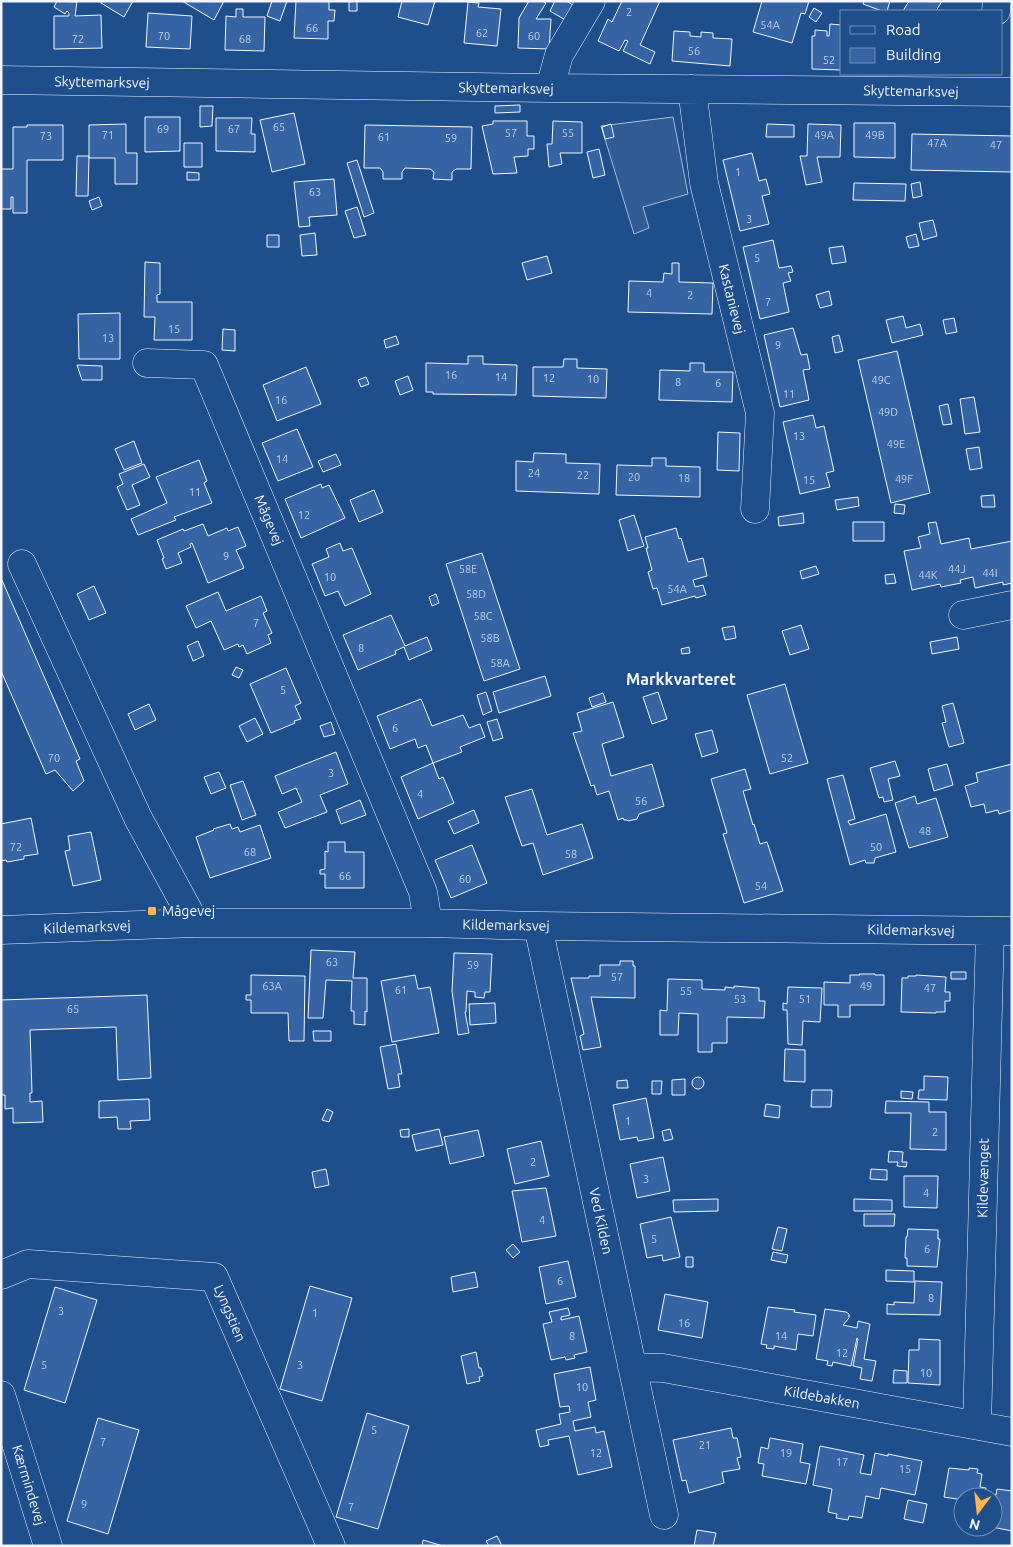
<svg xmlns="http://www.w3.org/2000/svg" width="1013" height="1547" font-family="Ubuntu,sans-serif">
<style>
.parking{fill:#305b95;stroke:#a8bbd7}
.building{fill:#3563a3;stroke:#f2f6ff}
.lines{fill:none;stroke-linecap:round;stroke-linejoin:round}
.minor-casing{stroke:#f2f6ff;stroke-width:29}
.minor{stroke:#1f4e8c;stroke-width:28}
.poi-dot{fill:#ffb74d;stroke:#1f4e8c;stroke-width:2}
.labels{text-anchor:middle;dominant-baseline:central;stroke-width:4;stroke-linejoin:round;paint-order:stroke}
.number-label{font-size:11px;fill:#c3d1e8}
.street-label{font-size:14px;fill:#f2f6ff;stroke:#1f4e8c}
.poi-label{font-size:14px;fill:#f2f6ff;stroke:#1f4e8c;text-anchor:start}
.quarter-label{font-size:16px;font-weight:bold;fill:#f2f6ff;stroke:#1f4e8c}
</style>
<rect width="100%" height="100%" fill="#1f4e8c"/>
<!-- parking -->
<path class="parking" d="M673,117l15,77 -45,13 6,21 -15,6 -33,-108z"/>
<!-- building -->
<path class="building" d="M57,1l20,1 -2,14 26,-1 1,33 -48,1v-33h15v-3l-2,-2 -2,3 -11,-7z
M101,1h32l-9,16 -23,-14z
M182,1h42l-10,19z
M272,1h15l-7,20 -13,-5z
M296,1h33v9h6l-1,11h-6v18l-34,-1z
M357,1v10h-8v-9z
M402,1h33l-7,24 -30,-8z
M529,1h14l3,2 -10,16h15l-2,30 -31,-1 1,-30z
M555,1h11l9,5 -8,15 -17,-10z
M622,1h38l-20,44 15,7 -5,12 -27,-13 5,-10 -3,-1 -6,11 -21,-10 10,-22 4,3z
M762,1h47l-4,13 -4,-1 -9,30 -39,-11z
M864,1h26l-3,10h-5l-19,-7z
M909,1h33l-6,10h-33z
M468,2l11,1 -1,4 23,2 -4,37 -33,-3z
M814,8l8,5 -6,9 -7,-5z
M236,9h7v8h22l-1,34 -39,-1 1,-34 10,1z
M148,13l44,3 -2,33 -44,-2z
M830,24l12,1v45l-30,-1v-33h3v-6l12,1v5h2z
M674,31l16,1v4l11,1v-5l12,1v5l19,1 -2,27 -58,-5z
M520,105v7l-25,1v-7z
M200,106h13l-1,20 -12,1z
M294,113l11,51 -33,8 -12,-52z
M145,117h35v34l-35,1z
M216,118h36l-1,16h4v18l-39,-1z
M493,121h34v15h7v13h-6v7l-14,1 3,16 -24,1 -11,-48 11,-2z
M553,121l29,1v31h-22l2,11 -13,3 -2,-23h5z
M854,123h41v35l-41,-1z
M126,124v29h11v31h-22v-26h-26v-33z
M611,124l3,13 -9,2 -3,-12z
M767,124l27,1v12h-28z
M808,124l33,1 -1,32h-23l5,25 -16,3 -6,-29h7z
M27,125h36v35h-36v53h-14v-16h-2v12h-10v-40h12v-42h14z
M365,125l107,2 -1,42h-15l-4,3v8l-19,-1 1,-7 -4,-3 -25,-1 -3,4v7h-19v-7l-3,-4h-16z
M912,134l100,2v36l-101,-2z
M184,143h18v24h-18z
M599,149l6,26 -12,3 -6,-26z
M752,153l7,28 7,-2 4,15 -8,2 7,28 -29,7 -17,-71z
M77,156h12l-1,40h-12z
M357,160l17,53 -10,4 -17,-54z
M187,172l12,1v7h-12z
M334,179l3,36 -28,2 1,9 -11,1 -5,-45z
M920,182l2,14 -9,2 -2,-14z
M854,183l52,1 -1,17 -52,-1z
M99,197l3,9 -10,4 -3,-9z
M357,207l9,28 -12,3 -9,-27z
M933,220l4,16 -14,4 -4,-17z
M315,233l2,22 -15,1 -2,-21z
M916,234l3,12 -10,2 -3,-11z
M267,235h12v12h-12z
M773,240l6,28 12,-2 2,6 -5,1 3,8 -8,2 6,29 -29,7 -17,-72z
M843,246l3,16 -14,2 -3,-16z
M547,256l5,17 -25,7 -5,-17z
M145,262l15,1v31l-3,1v7h35v38h-38l1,-23h-11z
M672,263h7v19l34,1 -1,31 -84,-2 1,-31 34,1 1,-9 8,1z
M829,291l3,14 -12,3 -4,-13z
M120,313v46h-41l-1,-45z
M903,316l3,12 14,-4 3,11 -31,8 -6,-23z
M954,318l3,14 -11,2 -3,-14z
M793,328l8,27 6,-1 3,15 -7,1 6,30 -29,7 -16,-72z
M223,329l12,1v21l-13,-1z
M839,335l4,16 -8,2 -3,-16z
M396,336l3,8 -13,4 -2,-8z
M897,351l33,142 -39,10 -33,-143z
M468,356h15v8l34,1 -1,30 -83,-1v-2h-7v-29l42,1z
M564,359h13v9l30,1 -1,29 -73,-2v-29h30z
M690,363h14v9h29l-1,30 -73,-2 1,-30 30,1z
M77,365l25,1v14h-20z
M306,367l15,37 -44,17 -14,-36z
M408,376l5,14 -13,5 -5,-14z
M366,377l3,7 -8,3 -3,-7z
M974,397l6,35 -15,2 -5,-35z
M948,404l4,20 -9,1 -4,-19z
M813,415l3,13 8,-2 10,45 -8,2 4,14 -30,7 -17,-72z
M297,429l16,38 -35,14 -16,-38z
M718,432l22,1 -1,38 -22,-1z
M134,441l8,22 -18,7 -9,-21z
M979,447l3,21 -12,2 -4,-21z
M534,453l32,1v9l34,1 -1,30 -83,-3v-30l17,1z
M336,454l5,11 -18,7 -5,-11z
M652,458h14v8l34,1v30l-84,-2 1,-30 35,1z
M199,460l8,21 -3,2 8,20 -38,14 2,3 -38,15 -7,-16 36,-16 -11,-26z
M144,464l6,13 -18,8 8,20 -13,5 -10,-23 6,-3 -4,-10z
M321,484l1,4 7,-3 16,33 -44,20 -16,-39z
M374,490l9,22 -24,10 -9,-22z
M994,495l1,12h-13l-1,-11z
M858,497l1,9 -22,4 -2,-10z
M895,504l10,1 -1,9 -10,-1z
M803,513l1,10 -25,3 -1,-9z
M634,515l10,31 -16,5 -9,-31z
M853,522h31v19h-31z
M936,522l5,22 28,-6 2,11 41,-8v42l-9,2v-3l-28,6 -2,-11 -13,3 1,3 -20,4 -1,-3 -28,6 -8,-39 17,-3 -3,-11 12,-3 -2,-11z
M203,524l5,12 19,-8 1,3 10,-4 8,19 -10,4 8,18 -36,15 -16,-40 -2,1 1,3 -13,6 4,10 -16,6 -4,-10 2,-1 -7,-18 26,-11 1,2z
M676,528l3,11 2,-1 7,24 15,-4 4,18 -14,4 2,7 8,-2 3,10 -10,3 -1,-2 -33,9 -5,-17 -4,1 -5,-17 4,-2 -6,-22h2l-3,-11z
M340,543l3,8 9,-3 19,46 -26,12 -7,-15 -13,5 -13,-32 17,-7 -3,-8z
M482,553l38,116 -36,12 -38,-117z
M816,566l3,8 -17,5 -2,-8z
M894,574l2,9 -10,1 -1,-9z
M1,578l79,181 -4,2 8,20 -11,10 -18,-21 -9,4 -45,-103z
M94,586l12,27 -17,7 -12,-26z
M218,592l8,19 35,-15 6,15 -4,2 9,20 -4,2 3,8 -24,11 -4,-9 -4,2 -1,-3 -14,6 -13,-29 -15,7 -10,-22z
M436,594l3,9 -7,3 -3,-9z
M391,615l14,31 22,-9 5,13 -23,10 -5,-13 -9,4 1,3 -38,16 -15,-35z
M801,625l8,24 -19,6 -8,-24z
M734,626l2,12 -11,2 -3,-12z
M957,637l2,12 -27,5 -2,-12z
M198,641l6,15 -11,5 -6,-15z
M689,647l1,6 -8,1 -1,-5z
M236,667l7,3 -4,8 -7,-3z
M286,668l15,35 -6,3 6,13 -7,2 1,2 -24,10 -21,-49z
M545,676l6,20 -52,17 -6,-21z
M785,684l23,79 -38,11 -23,-79z
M486,692l6,19 -9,4 -6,-20z
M658,692l9,27 -15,5 -9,-27z
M603,693l3,9 -14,5 -3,-9z
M421,699l11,27 31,-11 6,13 11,-4 5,13 -25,10 2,5 -29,11 -7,-18 -8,3 -3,-9 -25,10 -13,-33z
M613,702l11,35 -22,7 9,32 41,-12 12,42 -25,8 -2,5 -9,2 -1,-1h-3l-1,-2 -5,2 -9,-29 -12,4 -3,-10 -3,1 -18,-53 9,-2 -5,-18z
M953,703l11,40 -15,4 -7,-24 4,-1 -4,-16z
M149,704l7,16 -21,10 -7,-16z
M255,718l8,16 -16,8 -8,-16z
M497,719l6,19 -10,3 -6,-19z
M331,722l4,12 -11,3 -4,-11z
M712,730l6,22 -16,5 -7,-23z
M336,752l12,32 -28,11 7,17 -42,16 -7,-16 24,-10 -6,-14 -14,6 -7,-18z
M895,761l5,15 -12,3 5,21 -9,2 -1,-5 -4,1 -9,-30z
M433,763l6,16 4,-2 11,26 -36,16 -17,-42z
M947,764l6,21 -19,6 -6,-22z
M1012,764v46l-13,4 -1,-4 -12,3 -2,-9 -13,3 -6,-21 13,-4 -2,-9z
M745,769l6,20 -8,2 10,34 1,-1 6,20 7,-2 16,49 -39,12 -21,-69 4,-1 -16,-54z
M219,772l7,16 -15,6 -7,-17z
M843,775l12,44 -7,2 2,4 36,-11 10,38 -21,6 -1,5h-8l-1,-3 -15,5 -23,-86z
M243,781l13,34 -14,5 -12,-35z
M532,789l15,46 35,-11 11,34 -50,17 -10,-32 -11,3 -17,-49z
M915,796l2,8 19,-6 12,39 -39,11 -14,-45z
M360,800l6,15 -25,9 -5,-14z
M474,810l5,13 -25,11 -6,-13z
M31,818l7,36 -14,2v3l-17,3 -1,-2 -5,1v-37z
M230,824l2,5 6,-2 2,5 20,-7 11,33 -61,20 -14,-41 18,-7 -1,-1z
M91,832l10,48 -28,6 -8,-35 5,-1 -2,-14z
M328,842h17v10h19v36h-39v-14h-5v-4l5,-1v-18l3,1z
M472,845l15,38 -36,15 -16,-38z
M311,950l44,2 -2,26h14v34l-2,-1v14l-11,-1v-13h-3l1,-30 -26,-1 -3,38h-15z
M454,953l38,1 -2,38h-5l-1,6 -9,-1v-5l-8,-1 -1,21h-1l4,21 -11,2 -6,-44z
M620,961h13v5h2v32l-44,-1 10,50 -18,3 -3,-14 4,-2 -13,-56h18v-2h11v-11h20z
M951,972h15v7h-15z
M859,974h16v1h9v30h-34v12h-12v-12h-14v-23l26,1v-8h10z
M251,975l54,1 -1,65h-15l-1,-28h-37v-13h-5v-5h5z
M415,975l3,14 12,-2 9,46 -47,9 -11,-61z
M916,975l30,2 -1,15h5v9h-5v11h-9v1l-35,-1 1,-34h6v-2h8z
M668,979l34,1v9l23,1v-3l9,1v-2l25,2v13h6l-1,17 -37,-1v26h-15v9h-14v-38l-19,-1 -1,22h-18v-25l7,1z
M788,987l34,1 -2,34 -17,-1 -1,24 -14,-1 -1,-34h-4v-7l4,1z
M147,995l4,83 -33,2 -2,-53 -86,3 2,63h-2v9l12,-1 1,21 -30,1v-15l-8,1v-14h-4v-95z
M495,1003l1,20 -26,2 -1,-21z
M313,1031h18v10h-17z
M396,1044l6,30h-4l2,13 -12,2 -8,-42z
M785,1049l20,1v32l-21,-1z
M924,1076l24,1 -1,23 -29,-1 1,-9h5z
M692 1083a6 6 0 1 1 12 0a6 6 0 1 1-12 0Z
M685,1079v16h-13v-15z
M627,1080l1,8h-11v-7z
M652,1081h10l-1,13h-9z
M812,1090h20l-1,17h-20z
M901,1091l12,1 -1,7 -11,-1z
M646,1098l8,40 -16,3 -1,-4 -17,3 -7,-35z
M149,1099l1,21 -20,1 1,8h-13l-1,-12 -18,1v-17z
M886,1101l43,1v10h17v38l-36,-1 1,-36h-26z
M766,1104l14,2 -1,12 -15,-2z
M327,1109l6,3 -4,10 -7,-2z
M409,1129v8h-8l-1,-7z
M439,1129l4,16 -27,6 -4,-16z
M670,1129l3,10 -9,2 -2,-10z
M478,1130l6,26 -34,8 -6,-27z
M541,1141l8,35 -34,8 -8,-35z
M889,1151l14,1 -1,10h5l-1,5 -9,-1 1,-4h-10z
M663,1157l7,34 -33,7 -7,-34z
M326,1169l3,16 -14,3 -3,-16z
M871,1169l16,1v10l-17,-1z
M904,1176h34l-1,32 -33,-1z
M546,1188l10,48 -34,6 -10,-51z
M718,1199v12l-44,1 -1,-12z
M854,1199l38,1v11h-38z
M864,1214h31l-1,12h-30z
M671,1217l9,40 -17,4 -1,-6 -15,3 -7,-34z
M778,1227l9,2 -5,22 -10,-2z
M908,1229l30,1v9h2l-3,28 -30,-1v-8h-2l1,-21h1z
M513,1244l7,8 -7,6 -7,-8z
M773,1252l15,3 -2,8 -15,-3z
M686,1257h7v10h-7z
M568,1261l8,36 -30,7 -7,-37z
M886,1270l28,1v11l-28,-1z
M475,1272l3,15 -25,5 -2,-15z
M915,1281l27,1 -2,33 -53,-1v-10l7,1v-3l20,1z
M310,1286l42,12 -30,103 -42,-12z
M55,1287l42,13 -32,103 -41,-13z
M665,1294l43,8 -6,36 -44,-8z
M768,1307l27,3 -1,2 22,3 -3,21 -15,-2 -2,16 -22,-4v3l-8,-1 1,-3 -6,-1z
M568,1308l2,7 -9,2v3l18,-4 8,36 -13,3 1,3 -9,2 -1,-3 -14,3 -8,-36 9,-2 -3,-10z
M825,1309l21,3 3,2v4l-6,7 14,3 1,-7 12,3 -6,35 12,2 -4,20 -12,-2 2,-11 -9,-2 5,-27 -1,-1 -6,28 -18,-4 -1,4 -5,-1 1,-4 -12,-2z
M919,1339l21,1v45l-32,-2 1,-33h10z
M476,1352l3,16h2l2,8 -4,1 1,4 -13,3 -6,-28z
M590,1367l6,33 -8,2 3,15 -18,4 2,10 20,-4 1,6 8,-2 8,36 -34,8 -9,-39 -21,4 1,5 -9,2 -4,-17 25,-6 -2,-10 11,-2 -1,-6 -9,1 -6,-33z
M894,1370l13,1v12h-14z
M367,1413l42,13 -31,103 -42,-12z
M98,1418l41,12 -31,104 -41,-13z
M731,1428l2,10h4l4,19 -4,1 3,11 -18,3 2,11 -35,10 -3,-13 -4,1 -9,-41z
M770,1438l33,6 -3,18 10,2 -4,20 -44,-8 2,-12 -6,-1 3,-16 7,2z
M820,1446l44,9 -4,18 11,2 4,-22 13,3v-2l34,7 -7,34 -34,-7 -2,11 -13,-3 -4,22 -13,-2 -1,4 -12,-2 1,-4 -9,-2 4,-23 -19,-4z
M949,1468l20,2v-2l9,1 -1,4 5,1 -2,13 6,1 -2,9h-21v3l-19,-3z
M997,1489l15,2v40l-20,-4 1,-30h-8l1,-5 10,3z
M908,1500l19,4 -4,19 -19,-4z
M697,1530l19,3 -3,13h-19z
M497,1536l5,10h-13l-3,-5z
M423,1540l20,6h-21z"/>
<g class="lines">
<defs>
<path id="minor" d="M996,11l1,-10
M1,80l549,8 462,4
M550,88l9,-33 32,-54
M692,89l12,94 56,230 -5,96
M147,363l57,2 219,527 5,31
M22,564l116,254 57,105
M963,615l49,-10
M538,926l126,589
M1,930l194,-7h233l110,3 474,5
M1,1275l27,-11 186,13 117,269
M632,1367l31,1 349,64
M1,1395l47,151
M977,1425l13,-494"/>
</defs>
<!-- minor casing -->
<use href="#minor" class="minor-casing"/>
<!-- minor -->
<use href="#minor" class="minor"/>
</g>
<!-- markers -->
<rect class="poi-dot" x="147" y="906" width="10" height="10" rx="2.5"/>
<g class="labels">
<!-- number labels -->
<g class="number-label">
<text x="629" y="12">2</text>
<text x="770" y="25">54A</text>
<text x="312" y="28">66</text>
<text x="482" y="33">62</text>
<text x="164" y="36">70</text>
<text x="534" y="36">60</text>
<text x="78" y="39">72</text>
<text x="245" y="39">68</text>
<text x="694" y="51">56</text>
<text x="829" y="60">52</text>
<text x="279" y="127">65</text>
<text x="163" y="129">69</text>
<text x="234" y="129">67</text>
<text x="511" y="133">57</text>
<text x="568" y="133">55</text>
<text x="108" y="135">71</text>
<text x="824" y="135">49A</text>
<text x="875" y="135">49B</text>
<text x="46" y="136">73</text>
<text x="384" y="137">61</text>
<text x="451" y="138">59</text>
<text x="937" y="143">47A</text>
<text x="996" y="145">47</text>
<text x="738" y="172">1</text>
<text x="315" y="192">63</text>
<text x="749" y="219">3</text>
<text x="757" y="258">5</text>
<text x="649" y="293">4</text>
<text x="690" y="295">2</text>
<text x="768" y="302">7</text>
<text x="174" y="329">15</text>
<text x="108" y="338">13</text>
<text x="778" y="345">9</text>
<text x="451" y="375">16</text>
<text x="501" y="377">14</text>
<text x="549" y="378">12</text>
<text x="593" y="379">10</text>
<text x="881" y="380">49C</text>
<text x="678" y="382">8</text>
<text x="718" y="383">6</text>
<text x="789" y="394">11</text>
<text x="281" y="400">16</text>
<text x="888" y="412">49D</text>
<text x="799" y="436">13</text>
<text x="896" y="444">49E</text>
<text x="282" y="459">14</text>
<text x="534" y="473">24</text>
<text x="583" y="475">22</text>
<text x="634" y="477">20</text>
<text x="684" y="478">18</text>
<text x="904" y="479">49F</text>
<text x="809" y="480">15</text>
<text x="195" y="492">11</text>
<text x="304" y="515">12</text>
<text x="226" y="556">9</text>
<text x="468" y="569">58E</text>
<text x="957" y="569">44J</text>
<text x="990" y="573">44I</text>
<text x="928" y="575">44K</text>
<text x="330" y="577">10</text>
<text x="677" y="589">54A</text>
<text x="476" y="594">58D</text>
<text x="483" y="616">58C</text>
<text x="256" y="623">7</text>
<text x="490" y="638">58B</text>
<text x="361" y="648">8</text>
<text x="500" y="663">58A</text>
<text x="283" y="690">5</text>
<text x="395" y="728">6</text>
<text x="54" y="758">70</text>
<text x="787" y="758">52</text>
<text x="331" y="773">3</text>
<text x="420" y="794">4</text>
<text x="641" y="801">56</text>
<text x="925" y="831">48</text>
<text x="16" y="847">72</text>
<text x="876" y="847">50</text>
<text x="250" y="852">68</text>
<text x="571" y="854">58</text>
<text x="345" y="876">66</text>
<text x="465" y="879">60</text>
<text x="761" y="886">54</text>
<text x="332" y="962">63</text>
<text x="473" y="965">59</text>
<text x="617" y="977">57</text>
<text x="272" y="986">63A</text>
<text x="866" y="986">49</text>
<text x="930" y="988">47</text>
<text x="401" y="990">61</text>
<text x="686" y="991">55</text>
<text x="740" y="999">53</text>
<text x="805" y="999">51</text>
<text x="73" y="1009">65</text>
<text x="628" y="1121">1</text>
<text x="935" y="1132">2</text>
<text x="533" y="1162">2</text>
<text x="646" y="1179">3</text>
<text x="926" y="1193">4</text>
<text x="542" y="1220">4</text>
<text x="654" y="1239">5</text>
<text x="927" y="1249">6</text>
<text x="560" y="1281">6</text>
<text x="931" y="1298">8</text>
<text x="61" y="1311">3</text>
<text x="315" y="1313">1</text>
<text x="684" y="1323">16</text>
<text x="572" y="1336">8</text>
<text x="781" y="1336">14</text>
<text x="842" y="1353">12</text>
<text x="44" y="1365">5</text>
<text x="300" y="1365">3</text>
<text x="926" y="1373">10</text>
<text x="582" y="1387">10</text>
<text x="374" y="1430">5</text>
<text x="103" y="1442">7</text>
<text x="705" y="1445">21</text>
<text x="596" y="1453">12</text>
<text x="786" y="1453">19</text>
<text x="842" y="1462">17</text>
<text x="905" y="1469">15</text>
<text x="84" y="1504">9</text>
<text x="351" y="1507">7</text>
</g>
<!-- street labels -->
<g class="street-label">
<text transform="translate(102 82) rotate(1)">Skyttemarksvej</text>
<text transform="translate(506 88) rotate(1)">Skyttemarksvej</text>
<text transform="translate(911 91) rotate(1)">Skyttemarksvej</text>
<text transform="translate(732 299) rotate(76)">Kastanievej</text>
<text transform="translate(269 520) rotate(67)">Mågevej</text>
<text transform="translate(506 925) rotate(1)">Kildemarksvej</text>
<text transform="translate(87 927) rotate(-2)">Kildemarksvej</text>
<text transform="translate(911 930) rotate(1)">Kildemarksvej</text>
<text transform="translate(983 1178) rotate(-89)">Kildevænget</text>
<text transform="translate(601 1221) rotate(78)">Ved Kilden</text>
<text transform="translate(230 1313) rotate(67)">Lyngstien</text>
<text transform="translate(822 1397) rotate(10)">Kildebakken</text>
<text transform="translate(29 1485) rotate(73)">Kærmindevej</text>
</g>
<!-- poi labels -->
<g class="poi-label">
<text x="162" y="911">Mågevej</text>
</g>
<!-- quarter labels -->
<g class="quarter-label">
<text x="681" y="679">Markkvarteret</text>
</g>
</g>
<!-- border -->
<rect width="1013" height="1547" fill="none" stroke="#f2f6ff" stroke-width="5"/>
<!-- legend -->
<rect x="840" y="10" width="162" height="65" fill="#1f4e8c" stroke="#7391ba"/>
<rect x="850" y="26" width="25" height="8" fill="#1f4e8c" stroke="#7391ba"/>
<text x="886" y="35" font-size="15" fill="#f2f6ff">Road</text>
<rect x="850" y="48" width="25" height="15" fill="#3563a3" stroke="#7391ba"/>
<text x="886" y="60" font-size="15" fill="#f2f6ff">Building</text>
<!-- north arrow -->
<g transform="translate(978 1512) rotate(195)"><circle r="24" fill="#1f4e8c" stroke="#7391ba"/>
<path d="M0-4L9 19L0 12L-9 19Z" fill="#ffb74d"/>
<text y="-8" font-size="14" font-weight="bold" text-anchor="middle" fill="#f2f6ff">N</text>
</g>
</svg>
